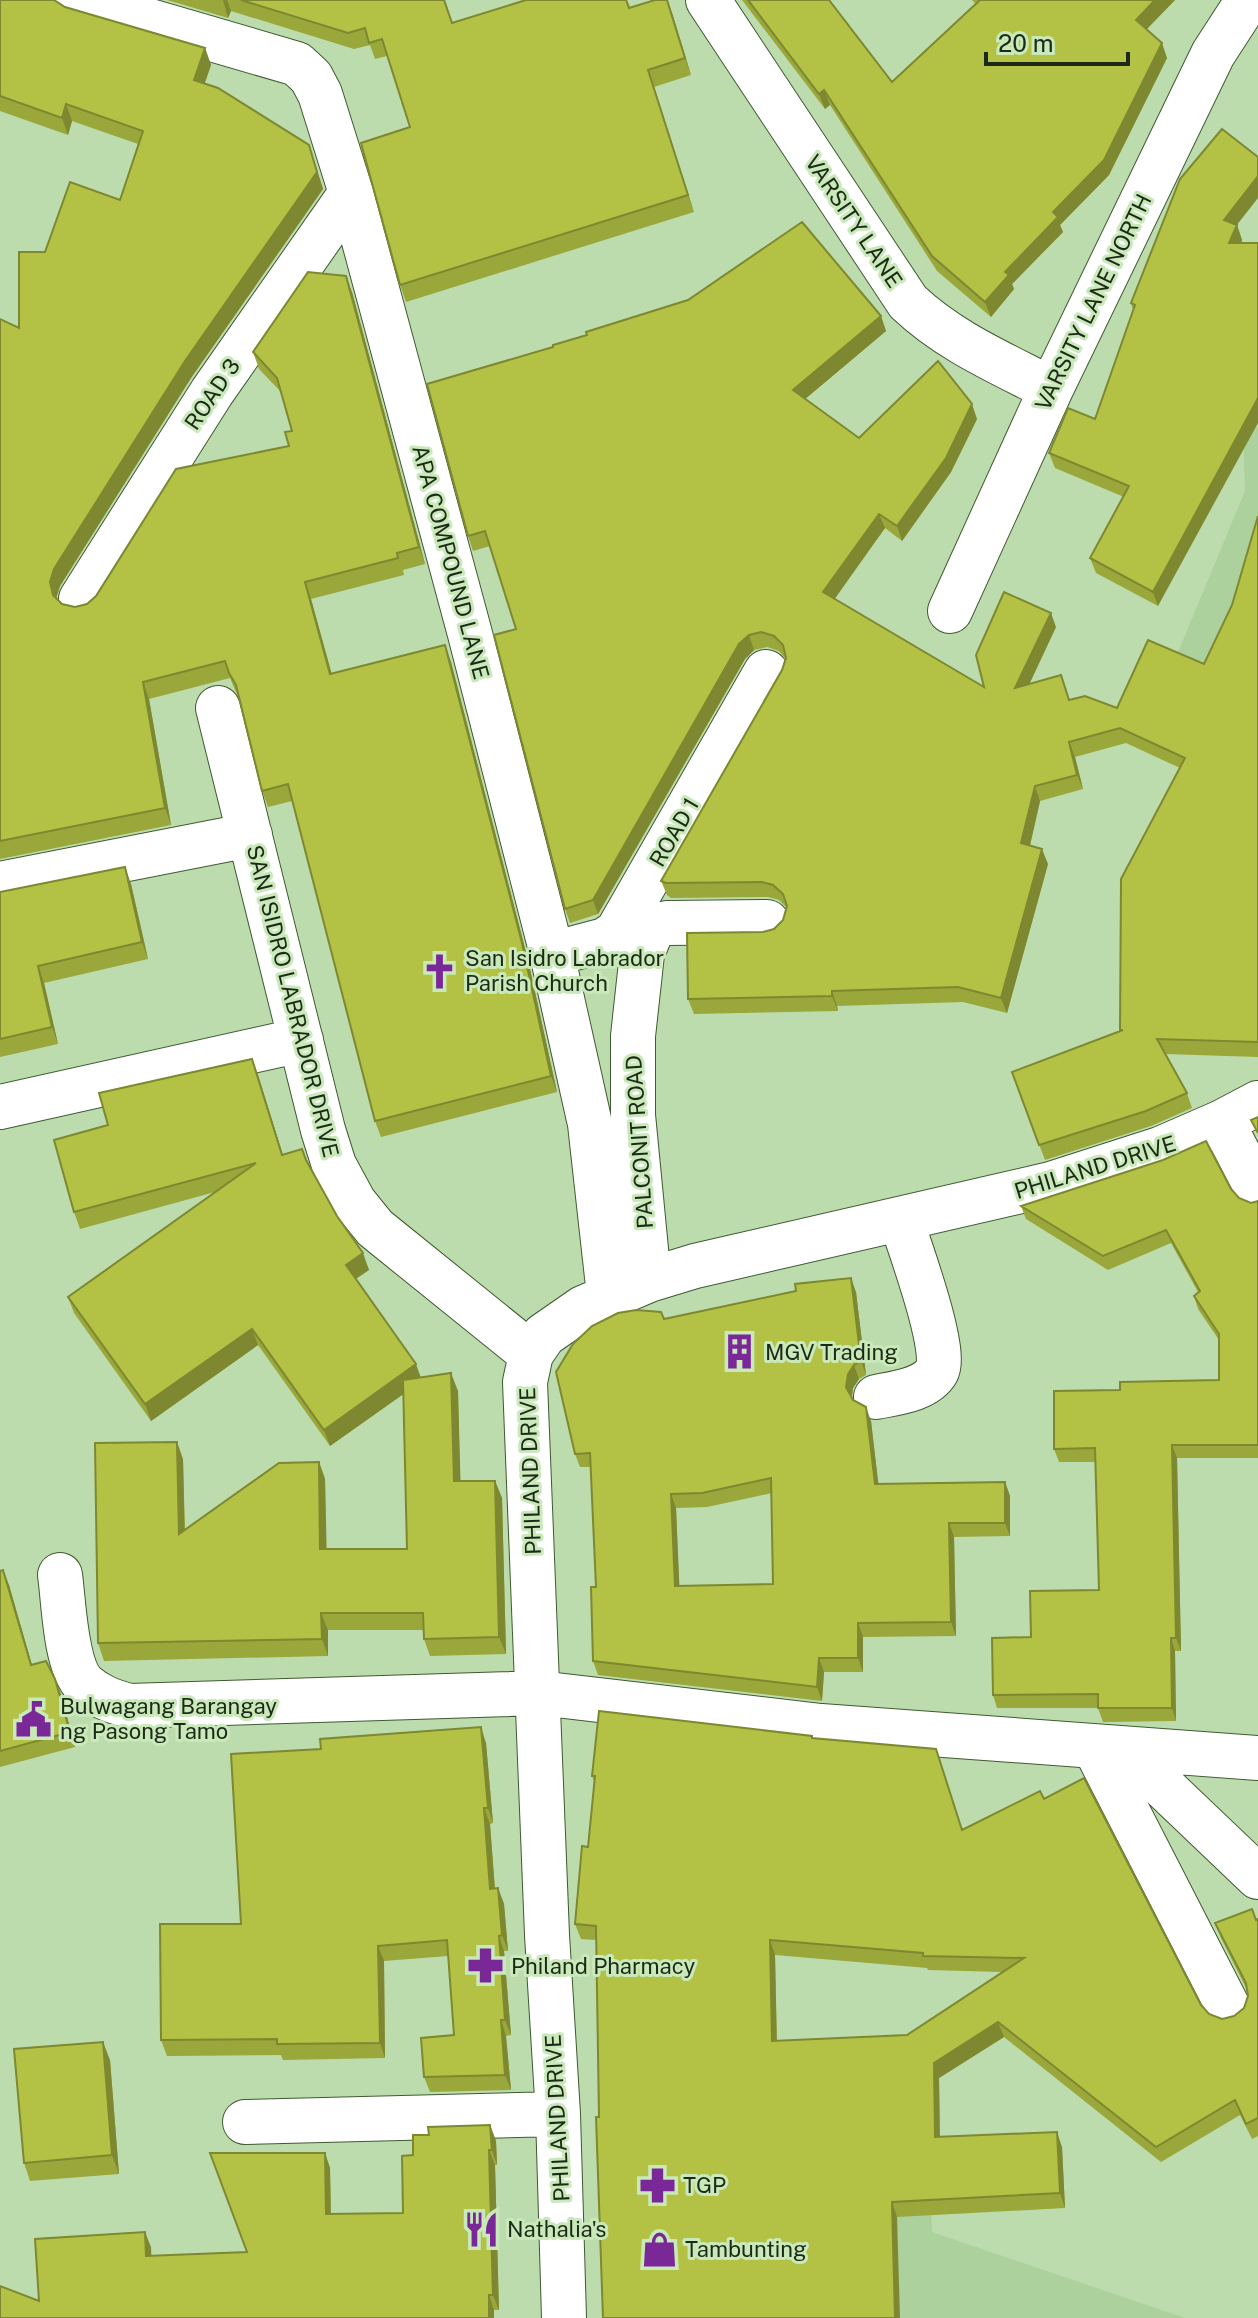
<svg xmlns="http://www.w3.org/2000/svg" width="1258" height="2318" font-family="'Public Sans',sans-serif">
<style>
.built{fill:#add19c}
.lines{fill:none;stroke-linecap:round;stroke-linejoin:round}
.minor-casing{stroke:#3f5a31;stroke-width:46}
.minor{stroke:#fff;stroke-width:44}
.wall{fill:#9aa73a;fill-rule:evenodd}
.shaded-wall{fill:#7d8830}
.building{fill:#b3c244;stroke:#7d8830;stroke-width:2;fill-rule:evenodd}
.labels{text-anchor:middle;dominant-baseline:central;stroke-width:6;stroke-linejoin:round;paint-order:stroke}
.street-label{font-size:22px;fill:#1d2917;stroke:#c9e9ba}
.poi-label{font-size:22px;fill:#1d2917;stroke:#c9e9ba;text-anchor:start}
</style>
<rect width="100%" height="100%" fill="#bddcae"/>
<!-- built -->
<path class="built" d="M1243,426l15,1v262l-80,-37 67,-161z
M927,2105l5,127 253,86h-561z"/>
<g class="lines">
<defs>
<path id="minor" d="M78,0l219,64 14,13 9,17 31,99 119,441 82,320 38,170 19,171
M708,0l200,302c41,39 93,61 143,87
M81,599l131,-207 139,-199
M950,611l101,-222 162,-335 35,-54
M218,708l105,422 11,35 20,37 21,26 156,126
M0,884l250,-49
M552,954l53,-14 12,-8 149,-260
M0,1107l301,-67
M1222,1122l36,69
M649,1280l-16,-165v-79l9,-82 9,-22 8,-7 8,-2 100,-1
M876,1397c20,-4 50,-7 61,-26 11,-20 -28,-126 -36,-151
M60,1575c4,28 5,89 24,109 13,12 28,17 45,22l410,-13 282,33 437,32
M1094,1746l135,263
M1133,1749l16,24 109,104
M245,2122l313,-8
M564,2318l-6,-204 -11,-179 -22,-553 6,-28 13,-19 39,-27 66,-28 46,-14 356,-82 109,-35 62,-27 36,-19"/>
</defs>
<!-- minor casing -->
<use href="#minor" class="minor-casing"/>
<!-- minor -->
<use href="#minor" class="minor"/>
</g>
<!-- wall -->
<path class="wall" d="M0,0l54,1 11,6 140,41 6,17 -6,18 104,62 14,44 -132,189 -131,208 -4,12 6,6 13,3 12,-3 202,-158 3,-15 -11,-39 -22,-23 -6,-17 99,-60 73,272 -22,6 1,5 -93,24 21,75 119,-12 77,298 29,132 -176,45 -6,-16 -83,-320 -24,6 -6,-16 -23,-94 -4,-7 -5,-12 -81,21 22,126 -171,34v-540l19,9 26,-76 75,-52 18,-56 -66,-23 -4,14 -68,-24z
M167,0h278l7,23 74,-23h101l3,7 42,6 19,62 -37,12 40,125 -288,90 -6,-17 10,-158 -23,-71 -12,3 -5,-14 -16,4 -123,-38 -3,7z
M742,0h87l63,82 84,-78 -4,-4h203l-29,30 21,28 -58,117 -49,50 3,7 -51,52 2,5 -23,28 -54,-46 -107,-166 -5,4z
M1237,225l5,15 -84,366 -62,-33 -6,-15 34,-61 -69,-29 -6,-15 46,-34 38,-109 -2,-7z
M881,316l5,15 -81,68 54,39 118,-19 -26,53 -49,69 -17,-13 -51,70 150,89 72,-60 -27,57 41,16 47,8 87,-44 28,-59 26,-89v541l-93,-3 22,39 5,15 -41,18 -106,34 -33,-88 108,-41 60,-263 -54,-25 -51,14 8,32 -43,12 -10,45 18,18 -41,149 -44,-11 -126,4 1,5 -144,3 -6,-15 75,-67 11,-3 9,-9 3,-13 -7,-7 -11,-3 -97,1 -4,-3 -6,-14 121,-211 3,-12 -6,-7 -12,-4 -13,3 -9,9 -147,255 -28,9 -5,-14 -49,-280 -26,-83 -17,5 -5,-15z
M131,884l17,75 -104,24 14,61 -58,13v-165z
M252,1059l31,96 23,5 31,56 32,54 -13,9 65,98 37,14 2,90h35l7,17 4,156 -76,2 -6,-17v-9h-96v26l-224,5 -6,-18 85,-184 2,71 134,-68 6,17 1,70h81l-4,-155 -73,52 -72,-101 -107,76 -77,-108 -6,-16 147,-105 -135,37 -6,-17 34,-87z
M1231,1189l8,9 12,5 7,-2v257h-81l4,193h-6l1,70 -73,1 -5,-14h-101l-4,-13 38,-58 68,-47 -3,-128h-37l-5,-13 66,-59 99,-10v-40l-21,-31 -4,-13 4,-4 -27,-49 -63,27 -82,-51 -5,-13z
M856,1292l10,83 -7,4 -6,9 -1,10 19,23 7,63 127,-2 5,14v40l-56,1 2,99 -93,1v35h-39l-2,29 -224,-26 -5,-14 3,-74 -5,-120h-11l-5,-13 89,-135zM772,1493l1,91 -94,2 -3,-78 31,-1z
M0,1571l9,14 23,80 29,29 14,53 -75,20z
M813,1738l123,11 26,81 82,-31 165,215 13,5 12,-3 10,-8 4,-12 -1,-6 -26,-52 -6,-15 43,-4v217l-6,3 -12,-24 -79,47 -157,-125 -65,41 1,59 122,10 3,61 -168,9 -298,-100 -3,-177 -15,-1 -6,-15 13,-77 6,-66 -2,-5zM775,1955l152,13 1,2 74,2 -95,63 -130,6z
M486,1743l7,80 -3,1 5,65 3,-1 6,16 4,47h-4l7,84 -5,1 5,54 -81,2 -6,-15 30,-42 -6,-79 -64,5 1,97 -102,2 -2,-5 -114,1 -6,-16 80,-116z
M110,2060l9,114 -89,7 -6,-18z
M490,2125l6,16 1,24h-2l4,145h-5v8h-494l39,-17 112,-54v9l96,-4 78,-99 5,15 1,46 72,-1 10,-58 16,-20z"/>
<!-- shaded-wall -->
<path class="shaded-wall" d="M223,0h4l4,11 -3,7z
M667,0l5,13 19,62 -6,-17z
M1155,0h20l-34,35 -5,-15z
M1162,43l5,15 -58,117 -49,50 3,7 -51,52 2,5 -23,28 -6,-15 20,-30 48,-60z
M205,48l6,17 -11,31 -6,-16z
M648,70l6,17 40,125 -6,-17z
M824,90l6,15 -5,4 -6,-15z
M66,104l6,17 -4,14 -6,-17z
M309,145l14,44 -132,189 -131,208 -4,13 -3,-4 -3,-13 4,-13z
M1258,176v22l-29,37 -5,-15z
M1237,225l5,15 -7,17 -6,-14z
M346,276l6,16 73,272 -6,-17z
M881,316l5,15 -88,74 -5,-15z
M1258,398v25l-100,183 -5,-14z
M972,404l5,15 -26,53 -49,69 -5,-15z
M879,514l6,14 -56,79 -6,-15z
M305,582l6,17 25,92 -6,-17z
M1051,613l5,14 -35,75 -6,-14z
M749,635l5,15 -9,9 -147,255 -5,-14 146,-256z
M445,645l6,17 77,298 29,132 -6,-16z
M143,682l6,17 22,126 -6,-17z
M1069,742l6,15 8,32 -6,-14z
M1035,786l5,15 -13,57 -6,-15z
M1042,849l6,15 -41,149 -6,-15z
M125,867l6,17 17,75 -6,-17z
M38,966l6,17 14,61 -6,-17z
M832,991l5,15 1,5 -6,-15z
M252,1059l6,16 30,97 -6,-17z
M363,1253l6,17 -17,11 -6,-16z
M851,1278l5,14 10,83 -5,-14z
M252,1329l6,16 -107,76 -6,-17z
M416,1364l6,17 -92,65 -6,-16z
M854,1365l5,14 -6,9 -2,13 -5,-14 2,-13z
M451,1373l7,18 3,108 -7,-18z
M866,1407l5,14 9,76 -5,-13z
M177,1442l6,17 2,92 -6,-17z
M1172,1445l5,13 4,193 -5,-13z
M319,1462l6,17 2,87 -7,-17z
M495,1481l7,17 4,156 -7,-17z
M1005,1482l5,14v40l-5,-13z
M671,1494l5,14 4,91 -5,-13z
M949,1523l5,14 2,99 -5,-14z
M3,1570l6,15 27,95 -5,-15z
M321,1613l7,17v26l-6,-17z
M858,1623l5,14v35l-5,-14z
M1171,1638l4,13 1,70 -4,-13z
M819,1658l5,14 -2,29 -5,-14z
M55,1679l6,15 14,53 -5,-15z
M481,1727l5,16 7,80 -5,-15z
M484,1808l6,16 6,81 -6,-16z
M498,1888l6,16 4,47 -6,-16z
M499,1936l5,15 7,84 -6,-15z
M770,1940l5,15 2,101 -5,-15z
M378,1946l6,15 1,97 -5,-15z
M501,2020l5,16 5,54 -6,-15z
M998,2022l6,15 -65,41 1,74 -5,-15 -1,-74z
M103,2042l7,18 9,114 -7,-19z
M490,2125l6,16 1,24 -5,-15z
M1057,2132l5,15 3,61 -5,-15z
M489,2150l6,15 4,145 -6,-15z
M325,2153l5,15 1,62 -5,-16z
M892,2202l5,15 3,101h-5z
M145,2232l6,15 1,25 -6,-16z
M489,2295l5,15v8h-5z"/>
<!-- building -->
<path class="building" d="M0,0h54l11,7 140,41 -11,32 24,8 91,57 8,27 -132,189 -131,208 -4,13 3,13 9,9 13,3 12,-3 9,-8 80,-127 113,-23 -4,-14 7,-1 -15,-53 -24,-26 55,-80 38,4 73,271 -22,6 1,5 -93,24 25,92 115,-29 77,298 29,133 -176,45 -87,-337 -26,7 -26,-106 -7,-12 -4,-12 -82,21 22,126 -165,33v-522l19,9v-76h26l25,-70 50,18 23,-69 -77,-27 -4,14 -62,-22z
M241,0h203l8,23 74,-23h100l3,8 26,-8h12l18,58 -37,12 40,125 -288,90 -39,-142 49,-16 -28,-88 -13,4 -4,-15 -17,5z
M748,0h81l63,82 88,-82h175l-19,20 26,23 -58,117 -51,52 5,5 -53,55 4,3 -24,27 -53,-46 -108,-166 -5,4z
M1222,129l36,28v19l-34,44 13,5 -8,18h29v155l-105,194 -63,-34 39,-72 -80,-33 19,-45 27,11 40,-114 -4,-2 49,-124z
M802,222l79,94 -88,74 66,48 79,-77 34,43 -26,54 -49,68 -18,-12 -56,78 161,95 -8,-32 28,-63 47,21 -36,75 46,-13 8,25 16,-4 32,12 31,-68 56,24 28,-59 26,-89v526l-101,-3 30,54 -41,18 -107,34 -27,-73 111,-42h-3l1,-151 64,-121 -65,-30 -51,14 8,33 -42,11 -14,57 21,6 -41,149 -43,-11 -126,4v5l-144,3 -1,-66 76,-1 11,-3 9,-9 4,-14 -4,-12 -10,-9 -11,-3 -96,1 -5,-2 121,-211 4,-12 -3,-13 -9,-9 -13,-4 -12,3 -10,9 -146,256 -28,9 -71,-274 22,-6 -31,-98 -17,5 -41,-152 126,-37v-2l34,-10 -1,-3 102,-32z
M125,867l17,75 -104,24 14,61 -52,12v-147z
M252,1059l30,96 20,-6 4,11 31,56 26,37 -17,12 70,99 -92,66 -72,-101 -107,75 -77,-107 188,-134 -182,49 -20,-72 54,-15 -9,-32z
M1258,1117v16l-7,-13z
M1206,1141l25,48 8,9 12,5 7,-2v244h-86l4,193h-5l1,70h-74v-14l-105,1 -1,-57 39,-1 -1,-46 69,-1 -4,-142 -41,1v-58l66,-1v-8l99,-2v-46l-25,-38 6,-5 -34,-61 -63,26 -82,-50 142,-46z
M851,1278l10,83 -7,4 -6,9 -2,13 7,13 13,7 9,77 130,-2v41h-56l2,99 -93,1v35h-39l-2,29 -224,-26 -2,-74h5l-6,-134 -15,1 -19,-82 17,-28 19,-18 26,-13 18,-3 25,2 3,7 132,-28 -1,-7zM771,1478l2,106 -98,2 -4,-92 31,-1z
M451,1373l3,108h41l4,156 -75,2 -1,-26h-102l1,26 -224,4 -3,-200 82,-1 2,92 100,-71 40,-1 1,87h87l-4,-169z
M3,1570l28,95 15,-4 9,18 15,53 -70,19v-180z
M599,1711l213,25v2l124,11 26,81 78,-39 4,8 40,-21 117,227 8,9 13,5 12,-3 10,-8 4,-12 -2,-13 -31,-60 37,-14 4,11 2,-1v199l-12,6 -11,-24 -79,47 -158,-125 -64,41 1,74 122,-5 3,61 -168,9 3,116h-292l-7,-201h3l-3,-191 -21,-2 7,-78 6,1 7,-71h-3zM770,1940l153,13v3l101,2 -117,77 -135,6z
M481,1727l7,81h-4l6,81 8,-1 4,47 -3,1 6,84h-4l4,55 -81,2 -3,-39 33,-3 -7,-95 -69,6 2,97 -103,1v-5l-116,1 -1,-116h81l-10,-170 90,-5 -1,-10z
M103,2042l9,113 -88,8 -10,-114z
M490,2125l2,25h-3l4,145h-4v23h-489v-32l39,15 -4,-62 110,-7 1,24 101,-4 -37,-99h115l1,61 77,-1 -1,-57 11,-1v-20h16l-1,-8z"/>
<!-- icons -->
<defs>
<symbol id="church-bare" viewBox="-9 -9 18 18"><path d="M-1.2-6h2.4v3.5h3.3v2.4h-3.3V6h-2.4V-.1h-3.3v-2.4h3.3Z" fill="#7a2797" stroke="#c9e9ba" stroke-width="2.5" paint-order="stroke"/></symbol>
<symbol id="building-bare" viewBox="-9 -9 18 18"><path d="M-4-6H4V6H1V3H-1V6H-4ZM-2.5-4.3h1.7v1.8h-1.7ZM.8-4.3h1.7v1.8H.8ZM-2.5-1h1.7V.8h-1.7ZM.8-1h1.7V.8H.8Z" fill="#7a2797" stroke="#c9e9ba" stroke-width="2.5" paint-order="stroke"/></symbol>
<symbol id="civic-bare" viewBox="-9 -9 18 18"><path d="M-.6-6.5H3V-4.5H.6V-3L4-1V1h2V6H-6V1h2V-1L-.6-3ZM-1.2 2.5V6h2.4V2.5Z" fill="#7a2797" stroke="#c9e9ba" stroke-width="2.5" paint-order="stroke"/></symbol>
<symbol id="pharmacy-bare" viewBox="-9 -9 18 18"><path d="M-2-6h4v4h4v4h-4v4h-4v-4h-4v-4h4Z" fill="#7a2797" stroke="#c9e9ba" stroke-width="2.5" paint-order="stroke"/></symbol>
<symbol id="restaurant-bare" viewBox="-9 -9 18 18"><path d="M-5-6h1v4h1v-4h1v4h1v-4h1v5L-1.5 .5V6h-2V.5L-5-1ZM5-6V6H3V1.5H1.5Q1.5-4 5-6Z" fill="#7a2797" stroke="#c9e9ba" stroke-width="2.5" paint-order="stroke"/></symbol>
<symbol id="shop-bare" viewBox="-9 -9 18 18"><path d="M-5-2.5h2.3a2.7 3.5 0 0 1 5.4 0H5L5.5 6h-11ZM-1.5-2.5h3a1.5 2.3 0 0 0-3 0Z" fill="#7a2797" stroke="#c9e9ba" stroke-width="2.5" paint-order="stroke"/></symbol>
</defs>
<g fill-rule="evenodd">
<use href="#church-bare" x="414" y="946" width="51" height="51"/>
<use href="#building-bare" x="714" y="1326" width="51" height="51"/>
<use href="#civic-bare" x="8" y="1694" width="51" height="51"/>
<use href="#pharmacy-bare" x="460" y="1940" width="51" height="51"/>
<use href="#pharmacy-bare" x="632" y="2160" width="51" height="51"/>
<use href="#restaurant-bare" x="456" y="2204" width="51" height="51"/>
<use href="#shop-bare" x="634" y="2224" width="51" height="51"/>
</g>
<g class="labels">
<!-- street labels -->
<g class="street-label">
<text transform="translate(854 221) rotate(56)">VARSITY LANE</text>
<text transform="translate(1093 302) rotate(-64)">VARSITY LANE NORTH</text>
<text transform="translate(212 394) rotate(-56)">ROAD 3</text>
<text transform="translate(451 562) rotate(75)">APA COMPOUND LANE</text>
<text transform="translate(674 832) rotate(-60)">ROAD 1</text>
<text transform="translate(293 1001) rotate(76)">SAN ISIDRO LABRADOR DRIVE</text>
<text transform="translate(639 1142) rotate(-94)">PALCONIT ROAD</text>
<text transform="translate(1095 1167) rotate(-17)">PHILAND DRIVE</text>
<text transform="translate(530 1471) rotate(-92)">PHILAND DRIVE</text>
<text transform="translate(557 2118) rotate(-93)">PHILAND DRIVE</text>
</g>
<!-- poi labels -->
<g class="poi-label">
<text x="465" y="958">San Isidro Labrador<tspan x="465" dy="25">Parish Church</tspan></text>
<text x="765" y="1352">MGV Trading</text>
<text x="60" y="1706">Bulwagang Barangay<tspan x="60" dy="25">ng Pasong Tamo</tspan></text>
<text x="511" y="1966">Philand Pharmacy</text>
<text x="683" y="2185">TGP</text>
<text x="507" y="2229">Nathalia's</text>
<text x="685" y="2249">Tambunting</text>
</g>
</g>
<!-- scale -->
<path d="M986 52v12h142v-12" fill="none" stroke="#1d2917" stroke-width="4"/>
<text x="998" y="52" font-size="24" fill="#1d2917" stroke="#c9e9ba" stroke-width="6" paint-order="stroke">20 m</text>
</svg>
